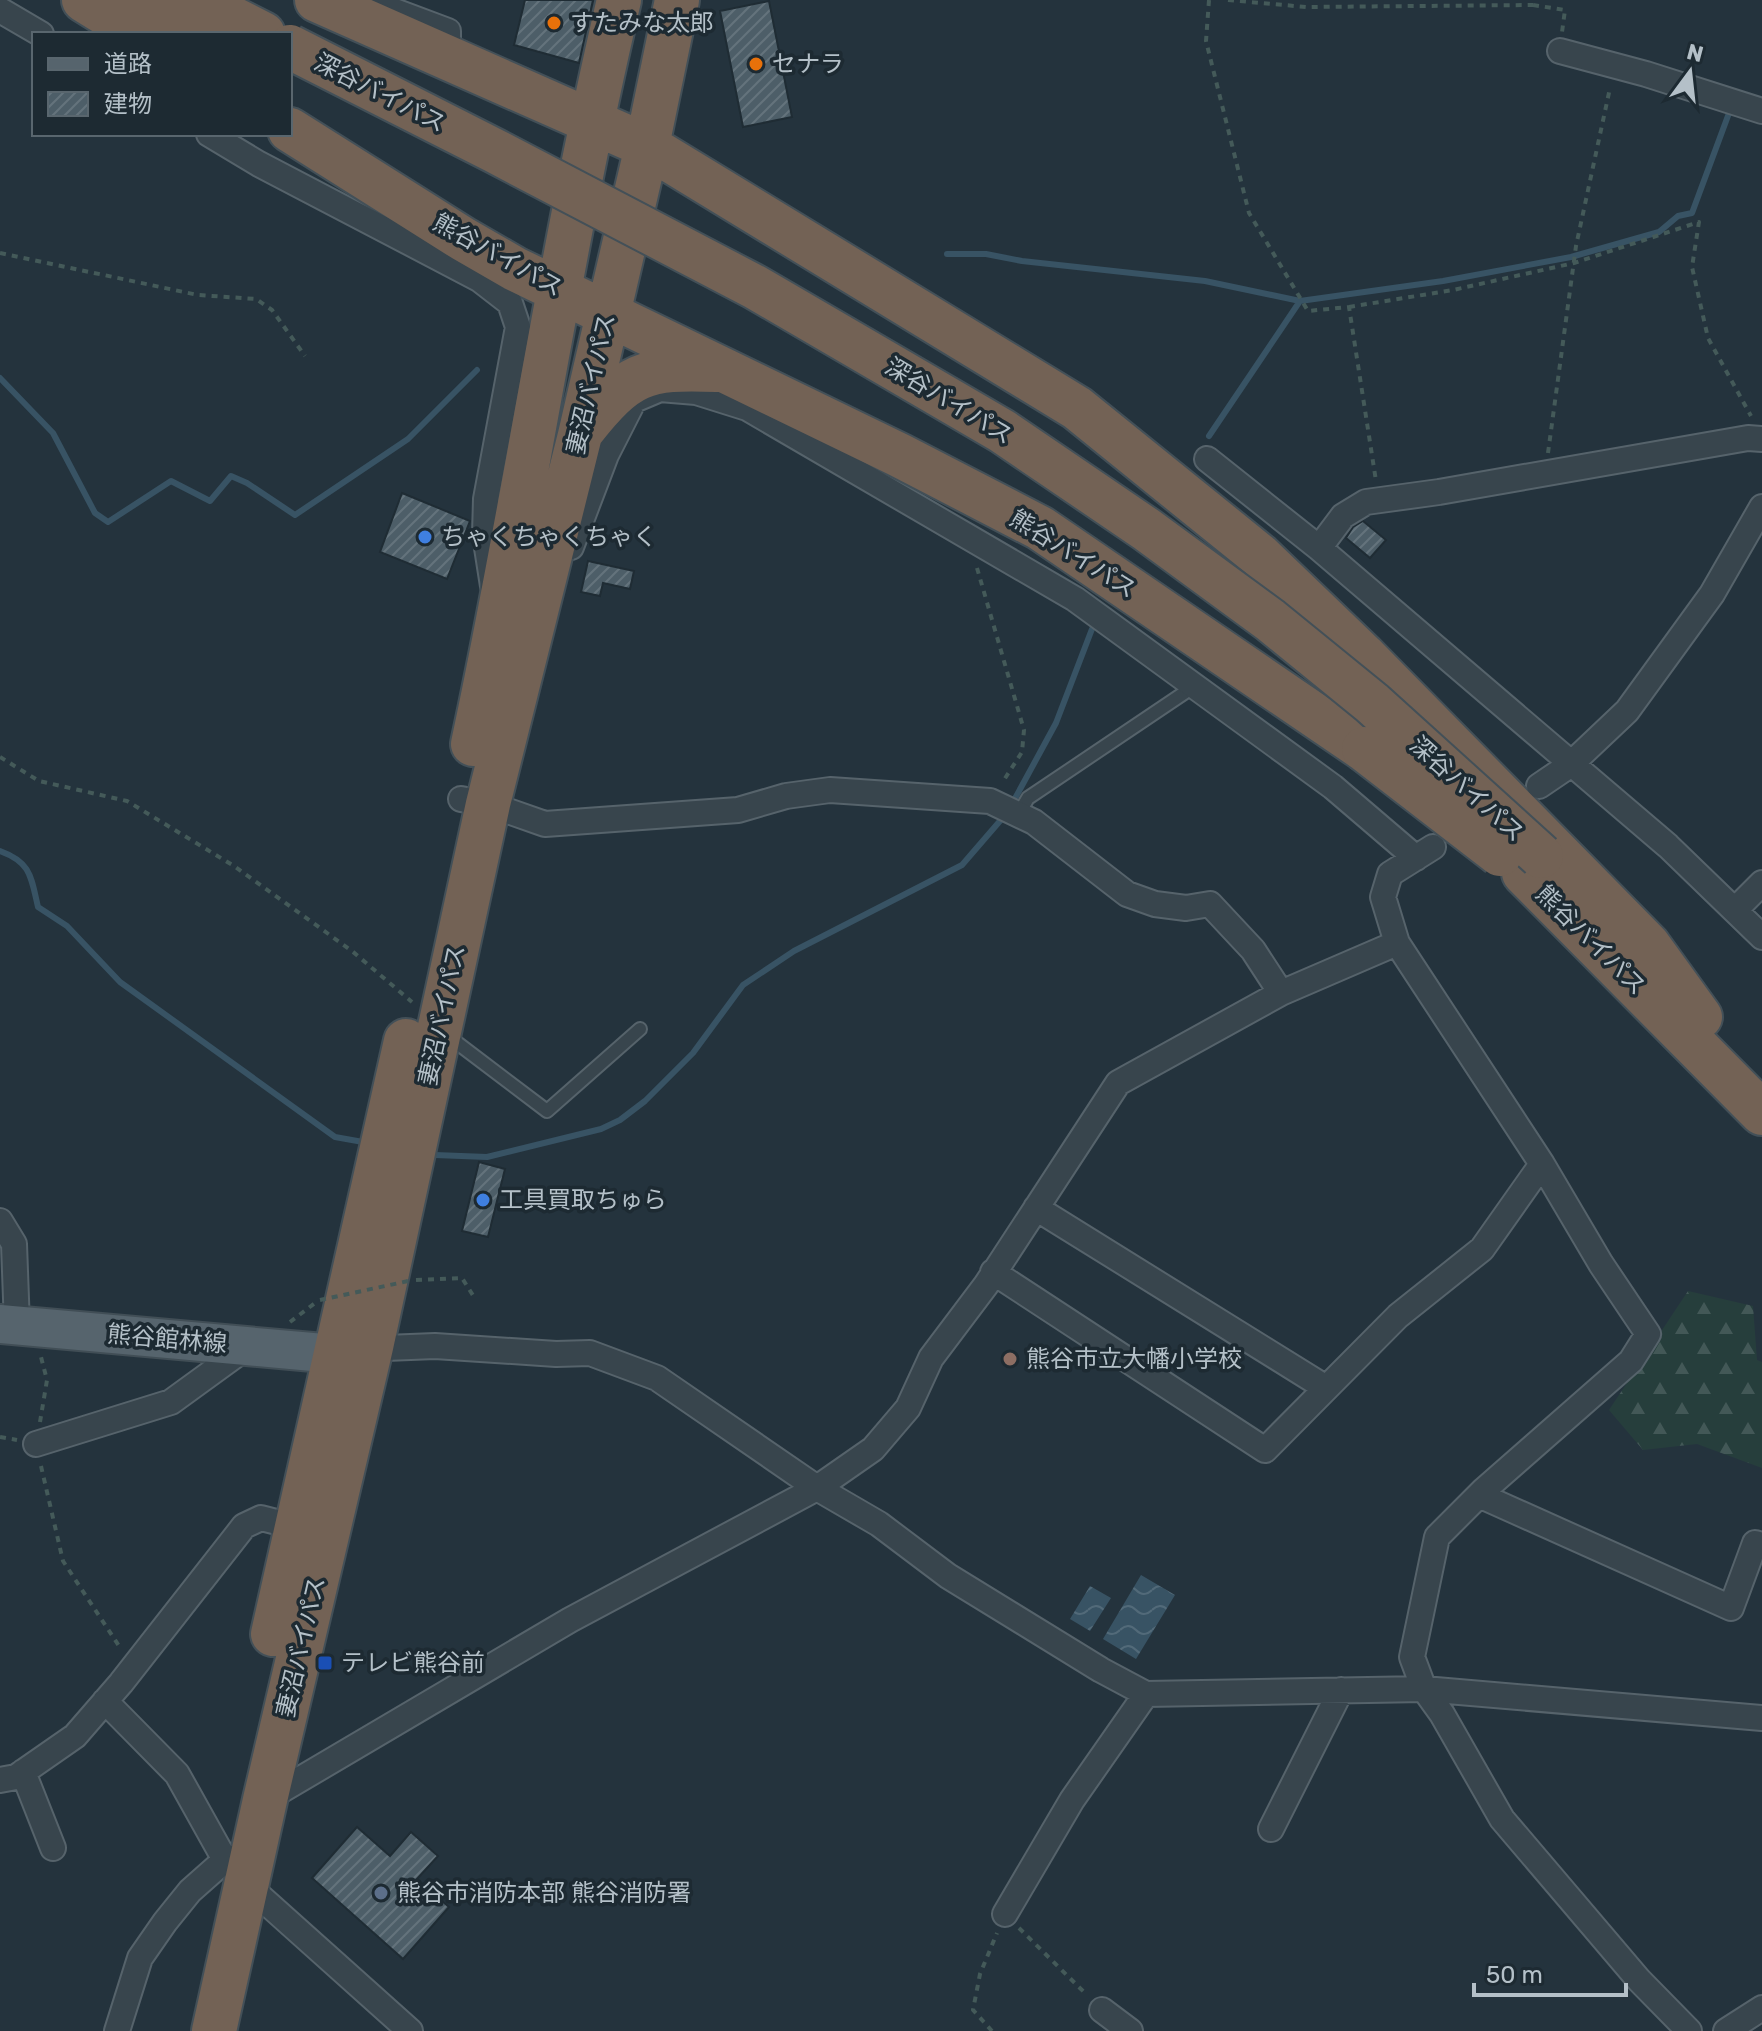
<svg xmlns="http://www.w3.org/2000/svg" width="1762" height="2031" font-family="Rubik,'Noto Sans JP',sans-serif">
<style>
.forest{fill:url(#forest-firs)}
.water{fill:url(#water-waves)}
.lines{fill:none;stroke-linecap:round;stroke-linejoin:round}
.stream{stroke:#385364;stroke-width:6}
.building{fill:url(#building-hatch);stroke:#1f2c34;stroke-width:2}
.lane-casing{stroke:#56636b;stroke-width:16}
.street-casing{stroke:#56636b;stroke-width:28}
.primary-casing{stroke:#414e56;stroke-width:42}
.highway-casing{stroke:#435058;stroke-width:48}
.path{stroke:#445a59;stroke-width:4;stroke-dasharray:6 6;stroke-linecap:butt}
.lane{stroke:#38454d;stroke-width:12}
.street{stroke:#38454d;stroke-width:24}
.primary{stroke:#56646d;stroke-width:38}
.highway{stroke:#736255;stroke-width:44}
.highway-bridge-casing{stroke:#435058;stroke-width:48;stroke-linecap:butt}
.path-bridge{stroke:#445a59;stroke-width:4;stroke-dasharray:6 6;stroke-linecap:butt}
.highway-bridge{stroke:#736255;stroke-width:44}
.food-dot{fill:#e8710a;stroke:#1d2a32;stroke-width:3}
.shop-dot{fill:#3f7fe0;stroke:#1d2a32;stroke-width:3}
.education-dot{fill:#8d6e63;stroke:#1d2a32;stroke-width:3}
.transit-dot{fill:#1a4fb4;stroke:#1d2a32;stroke-width:3}
.service-dot{fill:#5c6f8a;stroke:#1d2a32;stroke-width:3}
.labels{text-anchor:middle;dominant-baseline:central;stroke-width:7;stroke-linejoin:round;paint-order:stroke}
.poi-label{font-size:24px;fill:#b4c0c8;stroke:#1d2a32;text-anchor:start}
.street-label{font-size:24px;fill:#b4c0c8;stroke:#1d2a32}
</style>
<defs>
<pattern id="forest-firs" width="22" height="20" patternUnits="userSpaceOnUse" patternTransform="scale(2)"><rect width="22" height="20" fill="#263e3c"/><path d="M5 1l3.5 6h-7zM16 11l3.5 6h-7z" fill="#435857"/></pattern>
<pattern id="water-waves" width="16" height="10" patternUnits="userSpaceOnUse" patternTransform="scale(2)"><rect width="16" height="10" fill="#385364"/><path d="M0 5q4-4 8 0t8 0" fill="none" stroke="#526a79"/></pattern>
<pattern id="building-hatch" width="6" height="6" patternUnits="userSpaceOnUse" patternTransform="scale(2)"><rect width="6" height="6" fill="#4d5e68"/><path d="M-1 1l2-2M0 6l6-6M5 7l2-2" fill="none" stroke="#64737c"/></pattern>
</defs>
<rect width="100%" height="100%" fill="#24333d"/>
<!-- forest -->
<path class="forest" d="M1688,1291l65,15 4,54 5,2v106l-65,-24 -54,6 -34,-40z"/>
<!-- water -->
<path class="water" d="M1141,1575l34,20 -39,64 -33,-20z
M1090,1586l21,12 -21,33 -20,-12z"/>
<g class="lines">
<!-- stream -->
<path class="stream" d="M947,254h39l36,7 183,20 95,20 143,-20 128,-24 88,-25 19,-16 14,-3 40,-108
M0,378l53,55 42,80 13,9 63,-41 39,20 21,-25 16,7 48,32 113,-76 69,-69
M1209,436l91,-135
M1012,804l44,-81 36,-94
M0,851c31,11 31,26 38,56l29,19 53,56 215,155 28,5
M435,1155l52,2 114,-28 19,-9 25,-19 48,-48 50,-68 51,-34 168,-86 44,-51"/>
</g>
<!-- building -->
<path class="building" d="M525,0h68l-14,63 -65,-18z
M769,1l23,116 -49,10 -23,-116z
M402,493l68,28 -23,58 -67,-27z
M1363,521l23,19 -16,18 -24,-20 7,-11z
M588,561l46,10 -4,18 -27,-6 -3,13 -19,-4z
M479,1162l26,7 -17,68 -26,-6z
M357,1827l33,29 21,-24 27,24 -21,23 32,28 -46,52 -91,-81z"/>
<g class="lines">
<defs>
<path id="lane" d="M1018,815l10,-17 168,-113
M448,1036l99,75 93,-82"/>
<path id="street" d="M381,6l67,25v27
M0,10l41,24
M1560,51l86,23 116,37
M209,134l50,30 220,115 31,24 8,24 -32,172 -1,36 8,51
M1207,459l112,89 349,298 94,91
M571,547l35,-92 28,-55 26,-11 36,3 51,16 328,191 258,188 83,71
M1319,548l24,-32 23,-14 73,-10 309,-54 14,1
M1539,786l31,-21 57,-54 85,-117 50,-87
M461,799l27,5 57,20 193,-14 48,-14 44,-6 160,11 44,21 93,72 28,10 31,4 24,-4 43,46 28,43
M1433,847l-43,27 -7,23 14,46 145,221 59,100 47,70 -17,27 -147,129 -47,47 -25,120 12,32 18,25 60,105 137,161 50,51
M1735,910l27,-27
M1036,1208l290,180
M0,1221l14,23 3,82
M993,1272l272,178 133,-134 84,-67 60,-85
M361,1349l74,-3 121,8 34,-1 67,25 160,110 62,36 69,52 153,94 45,24 278,-5 338,29
M36,1444l135,-42 77,-56
M1479,1495l252,113 24,-65 7,2
M105,1701l72,73 48,86
M23,1772l30,76
M0,1780l16,-3 59,-41 46,-53 123,-157 17,-8 35,9
M265,1800l305,-180 247,-132 56,-39 35,-41 23,-50 55,-73 132,-202 163,-90 116,-50
M1271,1829l70,-139
M247,1885l163,146
M1005,1914l67,-114 74,-106
M1102,2010l28,21
M117,2031l23,-73 25,-36 25,-31 35,-31 29,-7
M1726,2031l36,-23"/>
<path id="primary" d="M0,1324l335,30"/>
<path id="highway" d="M84,0l55,34
M136,0l67,34
M196,0l67,34
M317,0l330,146 430,262 183,148 103,99 285,290 52,72
M290,130l173,109 52,30 384,186 141,73 324,221
M582,431c46,-58 62,-64 135,-61
M473,744c53,-247 88,-498 146,-744
M1524,873l238,240
M273,1634l133,-593
M214,2031l51,-231 106,-453 117,-543 92,-369 67,-289 30,-146"/>
</defs>
<!-- lane casing -->
<use href="#lane" class="lane-casing"/>
<!-- street casing -->
<use href="#street" class="street-casing"/>
<!-- primary casing -->
<use href="#primary" class="primary-casing"/>
<!-- highway casing -->
<use href="#highway" class="highway-casing"/>
<!-- path -->
<path class="path" d="M1209,0l-3,41 43,172 59,98 41,-4 27,174
M1228,0l78,7 227,-2 1,-5
M1533,5l32,5 -3,22
M0,253l198,42 58,4 16,11 33,46
M1349,307l104,-17 121,-27 125,-41 -7,45 16,71 43,78
M1548,453l28,-207 34,-158
M977,568l47,162 -2,22 -20,31
M0,757l39,24 88,20 107,65 118,85 60,51
M416,1280l46,-2 12,19
M290,1322l25,-19
M40,1422l7,-42 -6,-23
M0,1437l17,3
M41,1466l22,95 58,88
M1019,1928l68,67
M992,2031l-19,-21 7,-36 17,-41"/>
<!-- lane -->
<use href="#lane" class="lane"/>
<!-- street -->
<use href="#street" class="street"/>
<!-- primary -->
<use href="#primary" class="primary"/>
<!-- highway -->
<use href="#highway" class="highway"/>
<defs>
<path id="highway-bridge" d="M290,47l205,104 260,136 247,144 144,98 124,91 102,83 169,153
M1364,749l136,105"/>
</defs>
<!-- highway-bridge casing -->
<use href="#highway-bridge" class="highway-bridge-casing"/>
<!-- path-bridge -->
<path class="path-bridge" d="M320,1300l93,-20"/>
<!-- highway-bridge -->
<use href="#highway-bridge" class="highway-bridge"/>
</g>
<!-- markers -->
<g class="food-dot">
<circle cx="554" cy="23" r="8"/>
<circle cx="756" cy="64" r="8"/>
</g>
<g class="shop-dot">
<circle cx="425" cy="537" r="8"/>
<circle cx="483" cy="1200" r="8"/>
</g>
<circle class="education-dot" cx="1010" cy="1359" r="8"/>
<rect class="transit-dot" x="317" y="1655" width="16" height="16" rx="4"/>
<circle class="service-dot" cx="381" cy="1893" r="8"/>
<g class="labels">
<!-- poi labels -->
<g class="poi-label">
<text x="570" y="23">すたみな太郎</text>
<text x="772" y="64">セナラ</text>
<text x="441" y="537">ちゃくちゃくちゃく</text>
<text x="499" y="1200">工具買取ちゅら</text>
<text x="1026" y="1359">熊谷市立大幡小学校</text>
<text x="341" y="1663">テレビ熊谷前</text>
<text x="397" y="1893">熊谷市消防本部 熊谷消防署</text>
</g>
<!-- street labels -->
<g class="street-label">
<text transform="translate(380 93) rotate(27)">深谷バイパス</text>
<text transform="translate(498 255) rotate(29)">熊谷バイパス</text>
<text transform="translate(591 384) rotate(-77)">妻沼バイパス</text>
<text transform="translate(949 401) rotate(31)">深谷バイパス</text>
<text transform="translate(1073 554) rotate(32)">熊谷バイパス</text>
<text transform="translate(1467 789) rotate(42)">深谷バイパス</text>
<text transform="translate(1591 940) rotate(45)">熊谷バイパス</text>
<text transform="translate(442 1015) rotate(-78)">妻沼バイパス</text>
<text transform="translate(167 1339) rotate(5)">熊谷館林線</text>
<text transform="translate(301 1647) rotate(-77)">妻沼バイパス</text>
</g>
</g>
<!-- legend -->
<rect x="32" y="32" width="260" height="104" fill="#1d2a32" stroke="#59666e" stroke-width="2"/>
<rect x="48" y="58" width="40" height="12" fill="#56646d" stroke="#59666e" stroke-width="2"/>
<text x="104" y="72" font-size="24" fill="#b4c0c8">道路</text>
<rect x="48" y="92" width="40" height="24" fill="url(#building-hatch)" stroke="#59666e" stroke-width="2"/>
<text x="104" y="112" font-size="24" fill="#b4c0c8">建物</text>
<!-- north arrow -->
<g transform="translate(1690 72) rotate(15)" stroke="#1d2a32" stroke-width="6" paint-order="stroke">
<path d="M0-6L14 30L0 20L-14 30Z" fill="#b4c0c8"/>
<text y="-12" font-size="22" font-weight="bold" text-anchor="middle" fill="#b4c0c8">N</text>
</g>
<!-- scale -->
<path d="M1474 1983v12h152v-12" fill="none" stroke="#b4c0c8" stroke-width="4"/>
<text x="1486" y="1983" font-size="24" fill="#b4c0c8" stroke="#1d2a32" stroke-width="6" paint-order="stroke">50 m</text>
</svg>
